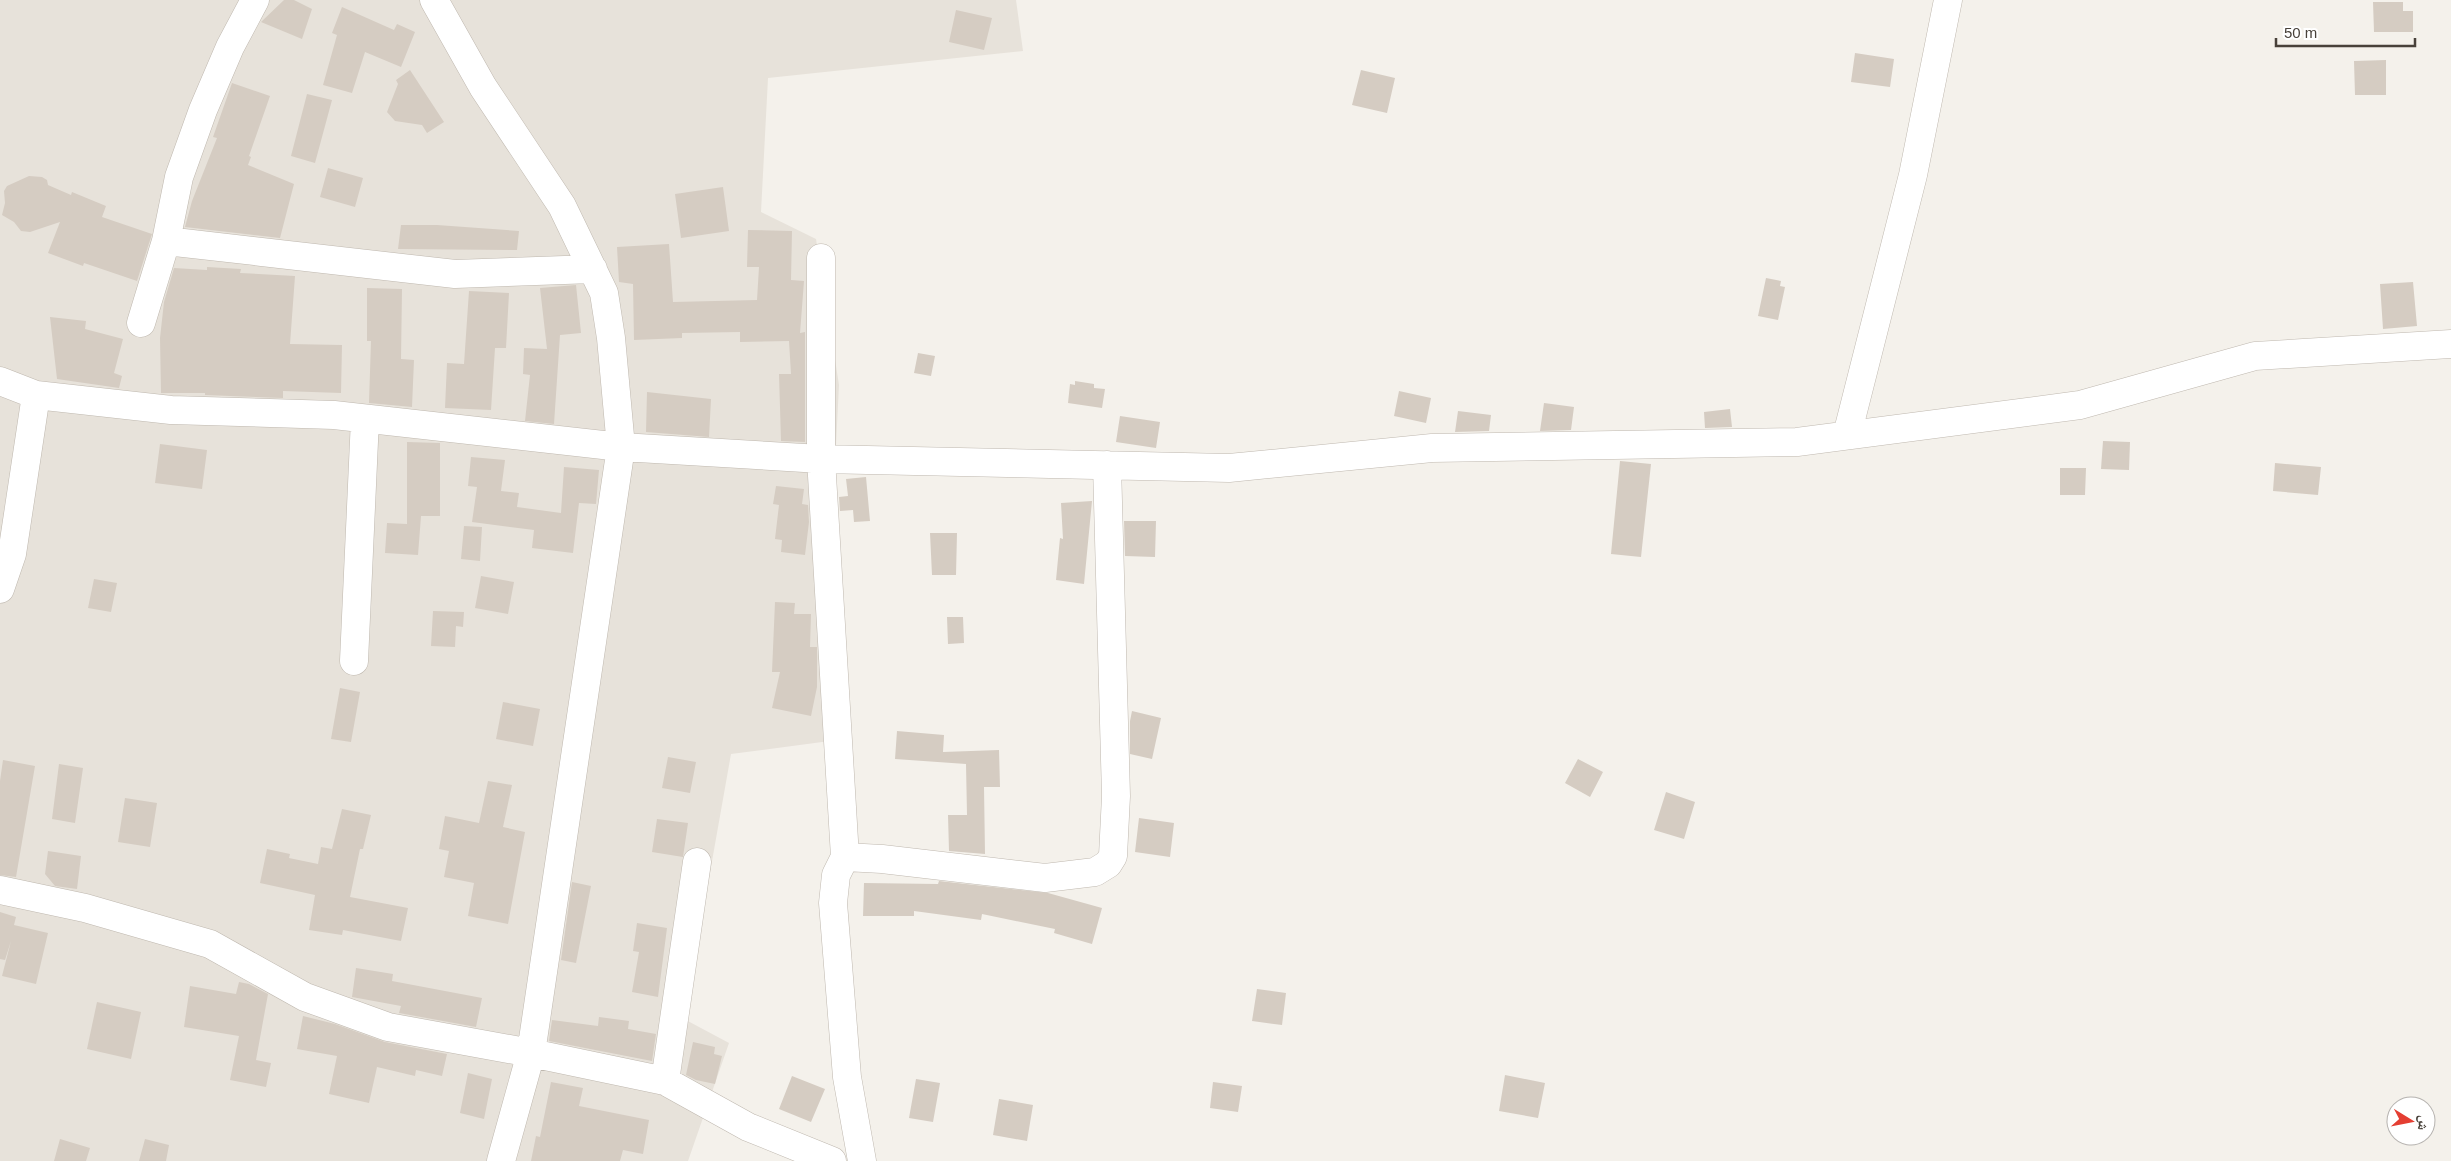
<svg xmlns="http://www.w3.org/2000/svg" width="2451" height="1161" font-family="Helvetica,'Noto Naskh Arabic',sans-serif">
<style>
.residential{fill:#e7e2da}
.building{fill:#d5ccc2}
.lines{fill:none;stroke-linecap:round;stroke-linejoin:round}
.minor-casing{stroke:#bfb8af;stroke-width:29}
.minor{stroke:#fff;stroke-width:28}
</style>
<rect width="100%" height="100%" fill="#f4f1eb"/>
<!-- residential -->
<path class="residential" d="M0,0h1016l7,51 -255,27 -7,134 55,27 23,146 -9,179 7,176 -106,14 -47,265 45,24 -41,118h-688z"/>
<!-- building -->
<path class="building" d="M284,0h10l18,9 -10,30 -41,-17z
M2373,2h30v9h10v21h-39z
M342,7l52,23 3,-6 18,8 -14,35 -36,-15 -13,41 -29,-8 14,-50 -5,-2z
M956,10l36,8 -8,32 -35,-8z
M1855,53l39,6 -4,28 -39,-5z
M2386,60v35h-31l-1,-34z
M410,70l34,52 -17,11 -5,-8 -27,-4 -8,-9 11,-28 -2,-4z
M1361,70l34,8 -8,35 -35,-8z
M232,83l38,13 -21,60 2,1 -3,8 46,19 -14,54 -95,-11 7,-26 25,-63 -4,-1z
M307,94l25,6 -17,63 -24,-7z
M328,168l35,10 -8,29 -35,-10z
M29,176l13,1 5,3 1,5 23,10 1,-3 34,14 -4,11 50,17 -15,47 -53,-18 -1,3 -35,-13 12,-31 -30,10 -9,-1 -7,-9 -12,-7 3,-12 -1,-12 3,-5z
M723,187l6,44 -48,7 -6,-44z
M401,225h36l82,6 -2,19 -119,-1z
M748,230l44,1 -1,49 13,1 -4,52 5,-1v110l-24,-1 -2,-67h12l-2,-33 -49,1v-10l-58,1v5l-48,2 -1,-56 -14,-2 -2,-35 52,-3 4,58 84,-2 2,-33h-12z
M207,267l34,2 -1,4 55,3 -5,68 52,1 -1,48 -58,-2v7l-78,-3v-2h-44l-1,-55 4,-36 10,-34 33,2z
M1766,278l15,3 -1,5 5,1 -7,33 -20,-4z
M2413,282l4,44 -34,3 -3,-45z
M576,285l5,48 -21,2 -6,89 -29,-3 5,-46 -7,-1 1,-26 23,1 -7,-61z
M367,288l35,1 -1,70 13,1 -2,47 -43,-4 2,-62h-4z
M469,291l40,2 -3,55h-11l-4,62 -46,-2 2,-45 17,1z
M50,317l36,4 -1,8 38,10 -9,34 8,3 -3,12 -62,-9z
M918,353l17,3 -4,20 -17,-3z
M1075,381l19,3v4l11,1 -3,19 -34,-5 2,-19 5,1z
M1399,391l32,7 -5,25 -32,-7z
M647,392l64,7 -2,38 -63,-5z
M1544,403l30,4 -3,23 -31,1z
M1730,409l2,18 -27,1 -1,-16z
M1458,411l33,4 -2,16 -34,1z
M1120,416l40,6 -4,26 -40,-6z
M2103,441l27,1 -1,28 -28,-1z
M407,442l33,1v73h-19l-3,39 -33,-2 2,-30 20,1z
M160,444l47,6 -5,39 -47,-6z
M471,457l34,3 -4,31 18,2 -2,14 44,6 3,-46 35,3 -3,34 -17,-1 -6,50 -41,-5 2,-18 -62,-8 5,-35 -9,-1z
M1620,461l31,3 -10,93 -30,-3z
M2275,463l46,4 -3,28 -45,-4z
M2060,468h26l-1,27h-25z
M866,477l4,44 -16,1 -1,-12 -13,1 -1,-14 9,-1 -2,-17z
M776,486l28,3 -2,15 6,1 1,17 -4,33 -24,-3 1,-12 -7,-1 4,-34 -6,-1z
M1092,501l-8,83 -28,-4 4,-42 3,1 -2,-36z
M1124,521h32l-1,36 -30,-1z
M464,526l18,1 -2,34 -19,-2z
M930,533h27l-1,42h-24z
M481,576l33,6 -6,32 -33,-6z
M94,579l23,4 -6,29 -23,-4z
M775,602l20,1 -1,11h17l-1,33h7v40l-6,29 -39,-8 8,-36h-8z
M433,611l31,1 -1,15 -7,-1 -1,21 -24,-1z
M947,617h16l1,26 -16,1z
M340,688l20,4 -9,50 -20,-3z
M503,702l37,7 -7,37 -37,-7z
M1132,711l29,7 -9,41 -22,-5v-33z
M897,731l47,4 -1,17 56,-2 1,37h-16l1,67 -36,-3 -1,-36h19l-1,-51 -71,-5z
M668,757l28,5 -6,31 -28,-5z
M1578,759l25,13 -13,25 -25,-14z
M3,760l32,6 -19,111 -16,-2v-94z
M59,764l24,4 -8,55 -23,-4z
M488,781l24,4 -9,42 22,5 -17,92 -40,-8 6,-33 -30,-6 5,-26 -10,-2 6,-33 34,7z
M1666,792l29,10 -11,37 -30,-9z
M125,798l32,5 -7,44 -32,-5z
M342,809l29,6 -8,34h-3l-10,48 58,11 -7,33 -58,-11 -1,5 -33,-5 6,-35 -55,-12 7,-34 23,5 -1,4 29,6 3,-17 11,2z
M1139,818l35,5 -4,34 -35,-5z
M657,819l31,4 -5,34 -31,-5z
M48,851l33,5 -4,33 -22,-3 -10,-12z
M939,881l109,12 54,15 -10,36 -38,-11 1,-4 -73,-15 -1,6 -67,-9v5h-51l1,-33 74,1z
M572,882l19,4 -15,77 -15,-3z
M0,912l16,5 -2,8 34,8 -12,51 -34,-8 9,-35 -6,19 -5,-1z
M637,923l30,5 -9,69 -26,-5 7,-40 -6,-1z
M356,968l37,6 -1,7 90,17 -6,29 -77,-14 2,-7 -49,-9z
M239,982l10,2 19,10 -12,66 15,3 -5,24 -36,-7 9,-44 -55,-9 6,-41 46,8z
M1257,989l29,4 -4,32 -30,-4z
M97,1002l44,10 -10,47 -44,-10z
M303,1016l32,8 50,18 62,12 -5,22 -26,-6 -1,6 -38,-9 -8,36 -40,-9 8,-38 -40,-7z
M599,1017l30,4 -1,8 28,5 -4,27 -103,-20 3,-21 46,6z
M693,1042l22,5 -1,7 8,2 -7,28 -19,-4 -10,-5z
M468,1073l24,6 -8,40 -24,-6z
M1505,1075l40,8 -7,35 -39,-7z
M792,1076l33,13 -14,33 -32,-13z
M916,1079l24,4 -7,39 -24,-4z
M551,1082l32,6 -4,18 70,14 -6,34 -20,-4 -3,11h-89l5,-25 4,1z
M1213,1082l29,4 -4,26 -28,-4z
M999,1099l34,6 -6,36 -34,-6z
M60,1139l30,9 -4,13h-32z
M145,1139l24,6 -3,16h-27z"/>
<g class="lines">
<defs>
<path id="minor" d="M434,0l49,87 79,119 42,87 7,45 10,109 -90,606 -30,108
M166,241l289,33 138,-5
M821,258v201l24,398 37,2 163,19 50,-6 13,-8 5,-8 3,-60 -9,-331
M141,323l25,-82 13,-64 24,-67 27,-63 25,-47
M0,381l36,14 135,15 163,5 287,32 200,12 408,9 203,-20 365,-6 283,-37 175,-49 196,-12
M1847,435l66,-260 35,-175
M0,589l12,-35 24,-159
M354,661l11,-242
M845,857l-9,18 -3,28 14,174 15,84
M0,890l85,18 125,36 95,53 83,30 143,26 134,28 83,46 84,34
M665,1081l32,-219"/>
</defs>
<!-- minor casing -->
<use href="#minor" class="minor-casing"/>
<!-- minor -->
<use href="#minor" class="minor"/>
</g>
<!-- north arrow -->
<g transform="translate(2411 1121) rotate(100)"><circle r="24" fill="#ffffff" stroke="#b6b3b0"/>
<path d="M0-4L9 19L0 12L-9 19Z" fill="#e43e32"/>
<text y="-8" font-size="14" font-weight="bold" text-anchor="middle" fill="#48413a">ش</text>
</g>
<!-- scale -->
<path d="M2276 38v8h139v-8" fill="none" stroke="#48413a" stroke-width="2.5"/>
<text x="2284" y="38" font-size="15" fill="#48413a" stroke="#ffffff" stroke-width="4" paint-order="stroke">50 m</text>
</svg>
